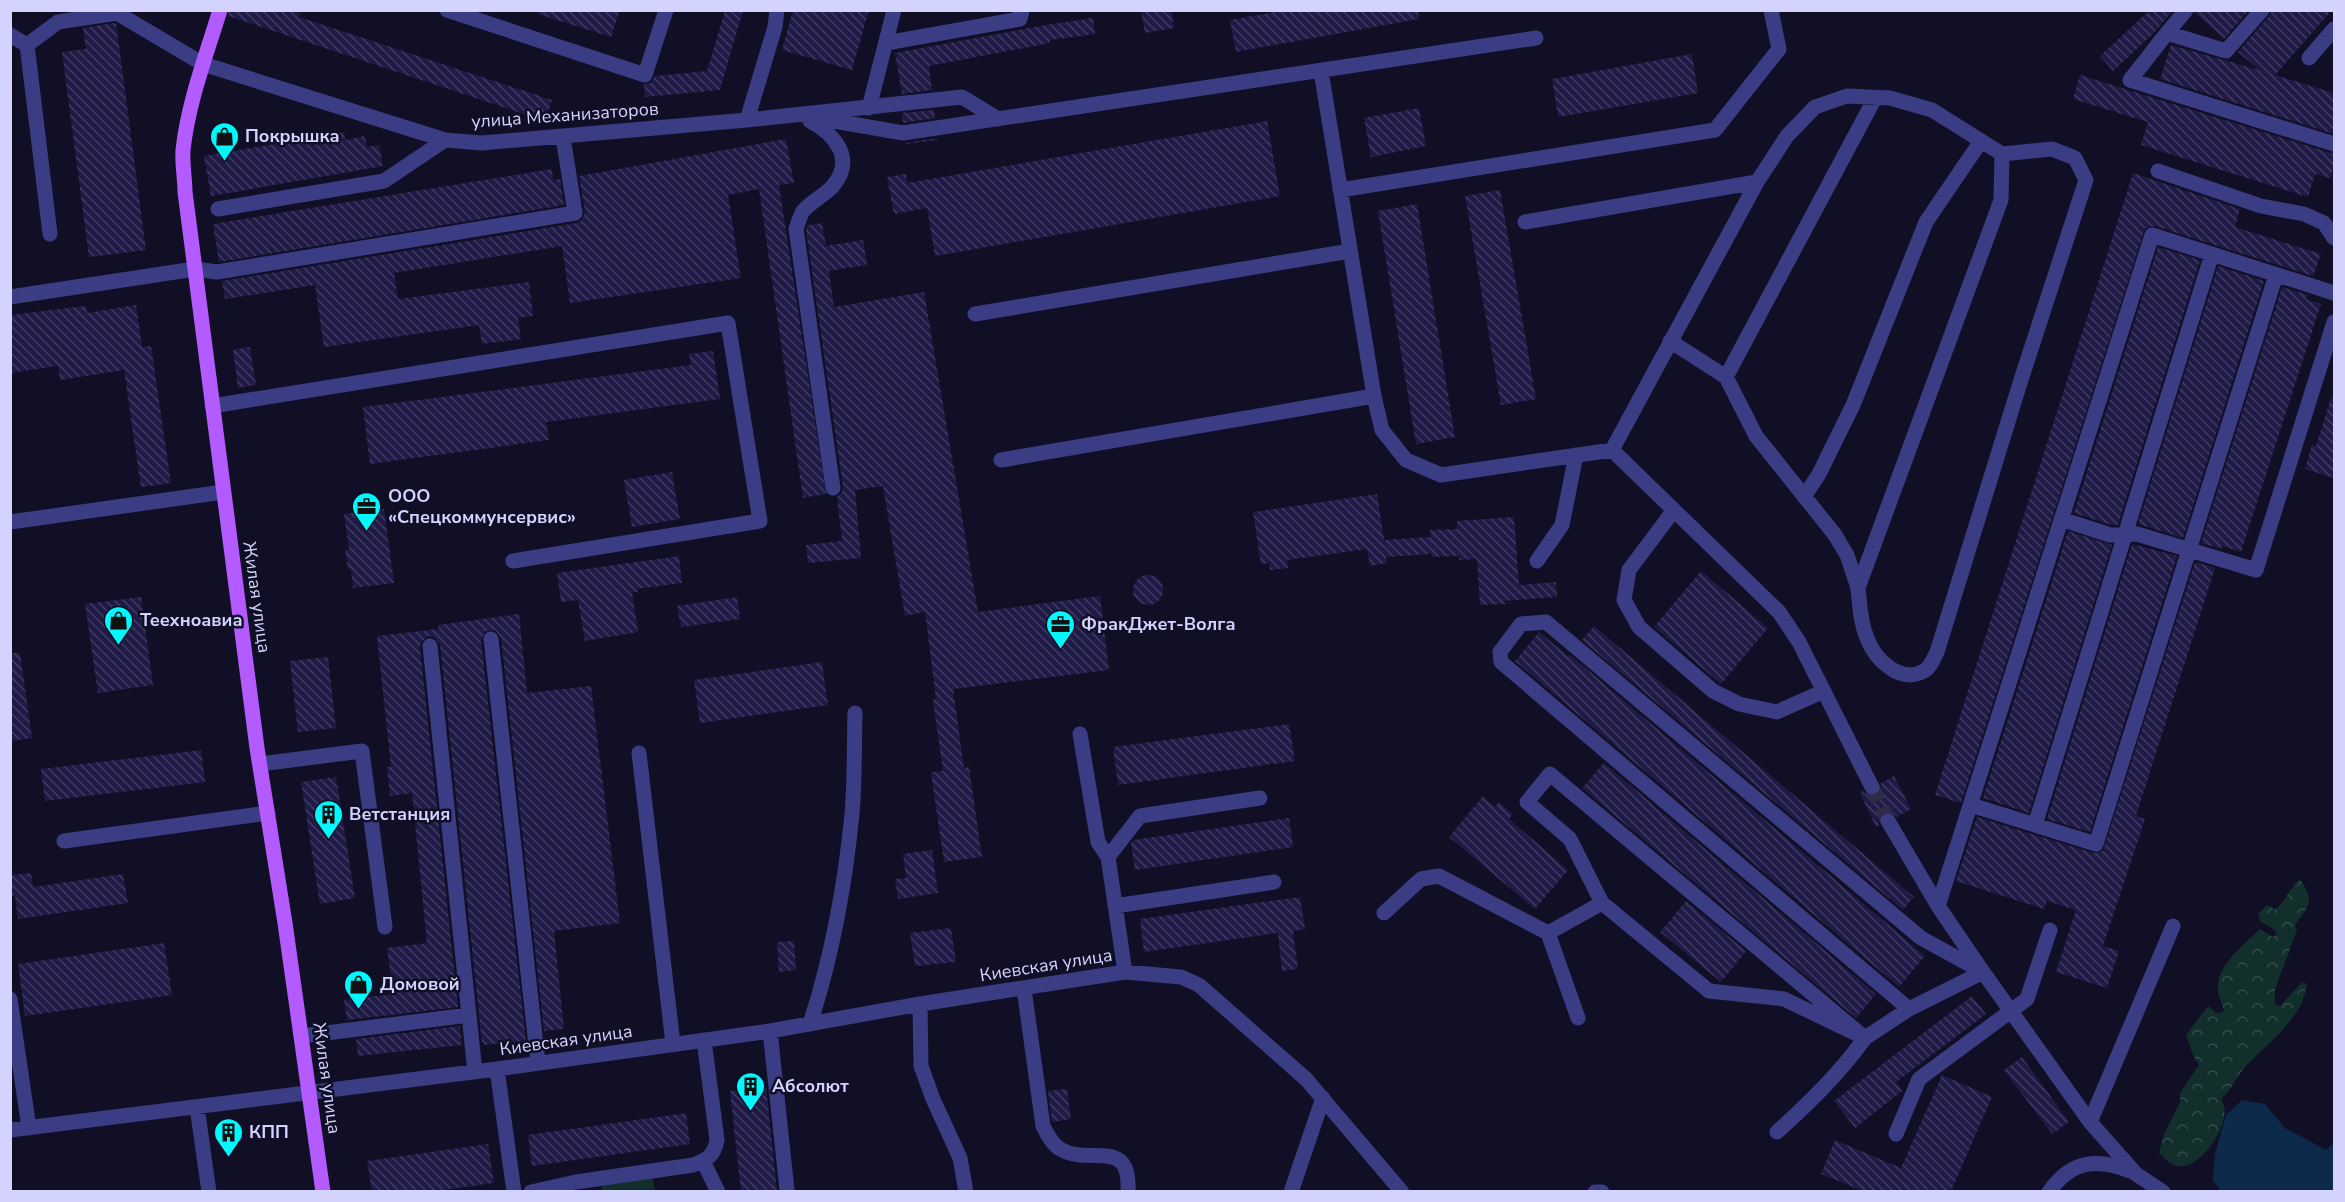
<svg xmlns="http://www.w3.org/2000/svg" width="2345" height="1202" font-family="'Nunito Sans',sans-serif">
<style>
.forest{fill:url(#forest-crowns)}
.park{fill:#122f2b}
.water{fill:#0e2a4a}
.building{fill:url(#building-back-hatch)}
.lines{fill:none;stroke-linecap:round;stroke-linejoin:round}
.minor-tunnel{stroke:#2e2c46;stroke-width:15;stroke-dasharray:15 8;stroke-linecap:butt}
.minor{stroke:#3a3d84;stroke-width:15}
.major{stroke:#b35bfe;stroke-width:15}
.labels{text-anchor:middle;dominant-baseline:central;stroke-width:5;stroke-linejoin:round;paint-order:stroke}
.street-label{font-size:18px;fill:#d4d3ff;stroke:#110f25}
.poi-label{font-size:18px;font-weight:bold;fill:#d4d3ff;stroke:#110f25;text-anchor:start}
</style>
<defs>
<pattern id="forest-crowns" width="20" height="18" patternUnits="userSpaceOnUse" patternTransform="scale(1.5)"><rect width="20" height="18" fill="#122f2b"/><path d="M2 6a3 3 0 1 1 6 0M12 15a3 3 0 1 1 6 0" fill="none" stroke="#344c4b"/></pattern>
<pattern id="building-back-hatch" width="6" height="6" patternUnits="userSpaceOnUse" patternTransform="scale(1.5)"><rect width="6" height="6" fill="#201b46"/><path d="M-1 5l2 2M0 0l6 6M5-1l2 2" fill="none" stroke="#403b62"/></pattern>
</defs>
<rect width="100%" height="100%" fill="#110f25"/>
<!-- forest -->
<path class="forest" d="M2300,879c15,23 10,25 -5,46l2,5 -22,59v15l5,2 22,-24 5,2c-4,33 -36,56 -58,79 -8,8 -13,17 -19,26 -3,5 -7,6 -9,11 15,19 -21,71 -43,66 -7,-1 -14,-8 -19,-13l5,-19 16,-32v-9l19,-28 -6,-10 -7,-20 22,-29 8,7h5l3,-3c-2,-6 -5,-12 -6,-18 -3,-26 26,-47 42,-63l13,8 4,-3 -2,-4 -14,-8 -3,-8 8,-8h5l3,4c12,-7 15,-22 26,-31z"/>
<!-- park -->
<path class="park" d="M652,1175l3,16h-53l-1,-8z"/>
<!-- water -->
<path class="water" d="M2242,1100l23,4 20,24 41,22 8,-7v48h-113l-8,-11 2,-26 11,-39z"/>
<!-- building -->
<path class="building" d="M229,10h72l-2,7 253,83 -7,21 -317,-105z
M539,10h81l-9,27 -73,-23z
M725,10h18l-23,80 -75,7 -1,-13 7,-1 4,-7 52,-5z
M793,10h76l-17,60 -70,-20z
M1141,10h30l3,18 -29,5z
M1286,10h132l1,9 -183,33 -6,-32z
M2150,10h23l-18,22 -42,39 -13,-15z
M2196,10h53l-25,29 -29,-26z
M2272,10h60l-57,65 59,18v41l-174,-55 11,-34 88,25 -21,-18 31,-36z
M1093,18l2,16 -45,6v3l-121,23 3,24 -30,4 -7,-41 151,-28z
M115,23l3,2h-2l3,20 27,205 -57,7 -27,-205 24,-3 -3,-21z
M1692,54l6,39 -140,24 -6,-38z
M2080,75l254,79v11l-4,13 -15,-4 -7,23 -167,-52 7,-23 -75,-23z
M1419,108l7,38 -55,11 -7,-39z
M934,110l1,8 -32,5 -1,-10z
M1267,121l13,75 -345,60 -8,-48 -33,6 -7,-37 19,-3 1,9z
M344,132l1,8 20,-4 2,11 12,-2 4,21 -172,30 -7,-40z
M938,138v2l-33,4v-1z
M786,139l8,44 -15,2 47,309 -23,4 -44,-309 -31,6 13,83 -171,25 -8,-57 -168,27 4,26 131,-17 4,34 -15,2 3,21 -39,5 -3,-19 -155,22 -9,-62 -90,14 -3,-18 355,-58 5,-3 3,-8 -6,-36z
M552,169l1,11 7,-1 4,26 -345,57 -6,-38z
M2133,173l107,36 -5,18 86,27 -8,22 -158,-50 -10,2 -184,575 -26,-8z
M1500,190l36,209 -35,6 -36,-209z
M1417,204l38,233 -39,7 -38,-233z
M822,223l4,23 37,-6 4,25 -38,6 5,36 90,-15 54,320 122,-16 9,74 -156,19 11,79 5,-1 13,90 -38,5 -13,-90 12,-1 -10,-71 3,-1 -11,-87 -20,4 -22,-130 -28,4 6,68 -53,5 -2,-18 36,-4 -5,-44 5,-5 1,-5 -37,-257 2,-5z
M2158,247l42,13 -82,265h-7l-37,-12z
M2218,266l46,15 -81,257 -45,-14z
M2282,287l26,8 -2,4 15,5 -80,248 -19,-6 -1,3 -20,-6z
M136,305l6,42 9,-1 20,137 -30,4 -17,-117 -64,10 -2,-14 -48,7v-58l76,-9 1,7z
M250,347l6,38 -18,3 -5,-38z
M713,351l7,48 -174,23 3,18 -179,24 -7,-57 328,-42 -2,-11z
M2331,398l3,1v79l-29,-9 7,-24 4,1z
M672,472l8,47 -48,8 -8,-47z
M1377,494l7,46 47,-3 -1,-7 27,-1v-8l57,-4 5,68 37,-3 1,15 -54,4 4,3 -27,1 -3,-46 -18,1v-4l-27,1v-3l-46,3 1,6 -17,3 -3,-17 -80,11 1,8 -18,2 -1,-7 -8,1 -8,-52z
M384,509l10,74 -41,5 -2,-19h-3l-3,-19 4,-1 -5,-35z
M2068,531l44,14 -83,268 -46,-15z
M2132,544l45,12 -87,276 -43,-13z
M679,556l3,27 -45,6 1,3h-6l6,40 -53,9 -7,-41 -17,2 -4,-29z
M2195,562l20,6 -79,248 9,3 -42,127 16,5 -12,37 -51,-16 20,-62 -29,-9 -3,8 -88,-28 21,-64 116,36 10,-2z
M1701,571l67,57 -47,56 -67,-57z
M1133 590a15 15 0 1 1 30 0a15 15 0 1 1-30 0Z
M141,597l12,88 -55,8 -13,-89z
M737,597l3,22 -59,8 -4,-21z
M519,614l8,79 64,-7 29,237 -66,8 10,98 -20,2 -43,-393 -6,-8 -9,1 -5,9 45,401 -42,4v-3l-2,1 -42,-398 -6,-8 -6,-1 -7,6 -1,5 38,360 -111,13 -3,-20 49,-6 -6,-46 40,-5 -15,-150 -22,3 -3,-29h4l-14,-131 62,-7 -1,-4z
M1594,626l320,271 -11,13 -321,-270z
M1539,632l29,24 2,-1 355,301 -26,31 -384,-326z
M10,653h10l12,85 -22,3z
M328,657l8,71 -38,4 -8,-71z
M822,662l6,43 -128,18 -6,-43z
M1289,724l6,37 -177,24 -5,-38z
M201,750l4,32 -160,19 -4,-32z
M1604,763l272,231 -20,24 -274,-230z
M1894,776l17,33 -14,8 -5,-5h-8l-5,5v8l-3,2 -16,-34 3,-2 4,4 9,1 4,-4 1,-9z
M336,777l19,121 -35,6 -19,-122z
M1483,796l12,11 4,-5 14,12 -4,5 59,51 -33,39 -86,-72z
M1289,818l4,29 -158,23 -4,-27 2,-3z
M932,850l6,43 -40,6 -3,-20 11,-1 -3,-24z
M31,873l2,14 90,-13 5,29 -110,16 -3,-24 -5,1v-21z
M1300,897l5,32 -12,2 5,38 -16,2 -4,-38 -134,19 -4,-33z
M1686,901l60,50 -25,31 -61,-50z
M951,928l5,34 -41,4 -5,-33z
M794,941l2,29 -17,2 -2,-30z
M164,943l8,52 -147,21 -7,-52z
M1972,996l14,18 -90,68 6,9 -47,37 -21,-27z
M460,1026l2,19 -104,11 -2,-17z
M2022,1057l47,65 -17,12 -48,-64z
M1942,1075l50,22 -41,94h-88l-42,-17 14,-34 66,28z
M766,1087l11,104h-36l-11,-100z
M1067,1089l4,30 -19,3 -4,-31z
M686,1113l4,31 -158,22 -4,-31z
M488,1144l6,39 -59,8h-63l-5,-30z"/>
<g class="lines">
<!-- minor-tunnel -->
<path class="minor-tunnel" d="M1872,787l16,34"/>
<!-- minor -->
<path class="minor" d="M447,10l198,65 21,-65
M2186,10l-19,23 59,18 36,-41
M2167,33l-37,47 204,64
M10,35l17,10 23,189
M886,43l134,-24 2,-8 -3,-1
M27,45l31,-23 59,-9 86,51 242,76 37,3 265,-23 215,-23 36,22
M2309,58l25,-29
M869,108l25,-98
M817,118l86,15 633,-95
M747,120l28,-93 2,-17
M810,121c26,14 46,39 22,66 -9,9 -21,15 -29,24 -3,5 -5,12 -7,18l37,259
M2158,171l103,35 43,8 20,9 10,15
M1340,190l375,-60 64,-81 -8,-39
M218,209l166,-28 61,-41
M1525,222l232,-40
M10,297l185,-28 22,3 358,-59 -12,-76
M975,314l375,-63
M1670,341l56,36 30,59 79,99 12,20 11,33
M1726,377l149,-279
M1374,396l8,34 24,30 35,15 171,-25
M212,406l516,-83 32,198 -247,40
M1001,460l373,-64 -53,-325
M1804,497l15,-23 34,-69 73,-183 55,-81
M1674,510l-45,60 -5,30 15,27 74,64 26,13 38,8 47,-21
M2061,519l49,16 27,-1 119,36 78,-248
M10,522l213,-30
M1537,561l25,-36 14,-70
M1546,622l375,316 62,34 -74,37 -408,-347 -1,-10 21,-28z
M491,639l47,424
M430,646l45,426
M1080,734l18,108 10,15
M639,753l34,291
M260,764l102,-13 23,176
M1872,787l-73,-145 -20,-30 -167,-162 145,-268 30,-46 28,-29 32,-11 43,2 42,12 70,44 50,-5 23,9 11,22 -66,203 -83,269c-3,6 -7,16 -13,19 -24,13 -49,-11 -57,-33 -7,-16 -7,-33 -9,-50l143,-388 1,-46
M1971,805l125,39 180,-569
M1888,821l50,85 45,66 107,150 46,52 27,18
M2035,825l177,-571
M64,841l204,-28
M1115,906l159,-24
M1938,906l214,-671 182,58
M1384,913l37,-34 18,-3 109,57
M1125,972l-17,-115 32,-41 120,-18
M1024,989l19,137c4,8 9,18 17,23 30,18 71,-14 68,43
M10,999l19,129
M920,1004l1,62 12,33 27,59 6,34
M1578,1018l-30,-85 54,-30
M810,1024c22,-68 35,-138 42,-210 3,-33 2,-67 3,-101
M770,1031l17,159
M302,1036l167,-21
M497,1069l17,123
M197,1107l12,85
M2090,1122l83,-196
M10,1130l487,-61 273,-38 150,-27 205,-32 56,5 18,8 107,94 96,113
M1777,1132c33,-30 62,-58 88,-94l-315,-264 -23,28 43,37 32,64 107,88 75,8 81,39 44,-29
M1896,1134l23,-55 108,-80 23,-69
M703,1161l15,31
M531,1192l45,-10 117,-17c14,-5 21,-9 24,-25l-13,-100
M1291,1192l32,-94
M1595,1192h7
M2049,1192c23,-33 49,-34 84,-20"/>
<!-- major -->
<path class="major" d="M220,10c-14,46 -32,93 -37,140 -1,14 2,29 2,42l72,556 28,175 38,269"/>
</g>
<!-- icons -->
<defs>
<symbol id="shop-pin" viewBox="-11 -11 22 30"><path d="M0 17L-7.5 6A9.5 9.5 0 1 1 7.5 6Z" fill="#01f9fd" stroke="#110f25"/><path d="M-5-2.5h2.3a2.7 3.5 0 0 1 5.4 0H5L5.5 6h-11ZM-1.5-2.5h3a1.5 2.3 0 0 0-3 0Z" fill="#111"/></symbol>
<symbol id="office-pin" viewBox="-11 -11 22 30"><path d="M0 17L-7.5 6A9.5 9.5 0 1 1 7.5 6Z" fill="#01f9fd" stroke="#110f25"/><path d="M-6-3h4V-5.5h4V-3h4V5H-6ZM-1-4.5V-3h2v-1.5ZM-6 0V1H6V0Z" fill="#111"/></symbol>
<symbol id="building-pin" viewBox="-11 -11 22 30"><path d="M0 17L-7.5 6A9.5 9.5 0 1 1 7.5 6Z" fill="#01f9fd" stroke="#110f25"/><path d="M-4-6H4V6H1V3H-1V6H-4ZM-2.5-4.3h1.7v1.8h-1.7ZM.8-4.3h1.7v1.8H.8ZM-2.5-1h1.7V.8h-1.7ZM.8-1h1.7V.8H.8Z" fill="#111"/></symbol>
</defs>
<g fill-rule="evenodd">
<use href="#shop-pin" x="208" y="120" width="33" height="45"/>
<use href="#office-pin" x="350" y="490" width="33" height="45"/>
<use href="#shop-pin" x="102" y="604" width="33" height="45"/>
<use href="#office-pin" x="1044" y="608" width="33" height="45"/>
<use href="#building-pin" x="312" y="798" width="33" height="45"/>
<use href="#shop-pin" x="342" y="968" width="33" height="45"/>
<use href="#building-pin" x="734" y="1070" width="33" height="45"/>
<use href="#building-pin" x="212" y="1116" width="33" height="45"/>
</g>
<g class="labels">
<!-- street labels -->
<g class="street-label">
<text transform="translate(565 115) rotate(-4)">улица Механизаторов</text>
<text transform="translate(257 597) rotate(82)">Жилая улица</text>
<text transform="translate(1046 965) rotate(-9)">Киевская улица</text>
<text transform="translate(566 1040) rotate(-8)">Киевская улица</text>
<text transform="translate(327 1078) rotate(82)">Жилая улица</text>
</g>
<!-- poi labels -->
<g class="poi-label">
<text x="245" y="136">Покрышка</text>
<text x="388" y="496">ООО<tspan x="388" dy="21">«Спецкоммунсервис»</tspan></text>
<text x="140" y="620">Теехноавиа</text>
<text x="1081" y="624">ФракДжет-Волга</text>
<text x="349" y="814">Ветстанция</text>
<text x="380" y="984">Домовой</text>
<text x="772" y="1086">Абсолют</text>
<text x="249" y="1132">КПП</text>
</g>
</g>
<!-- border -->
<rect width="2345" height="1202" fill="none" stroke="#d4d3ff" stroke-width="24"/>
</svg>
